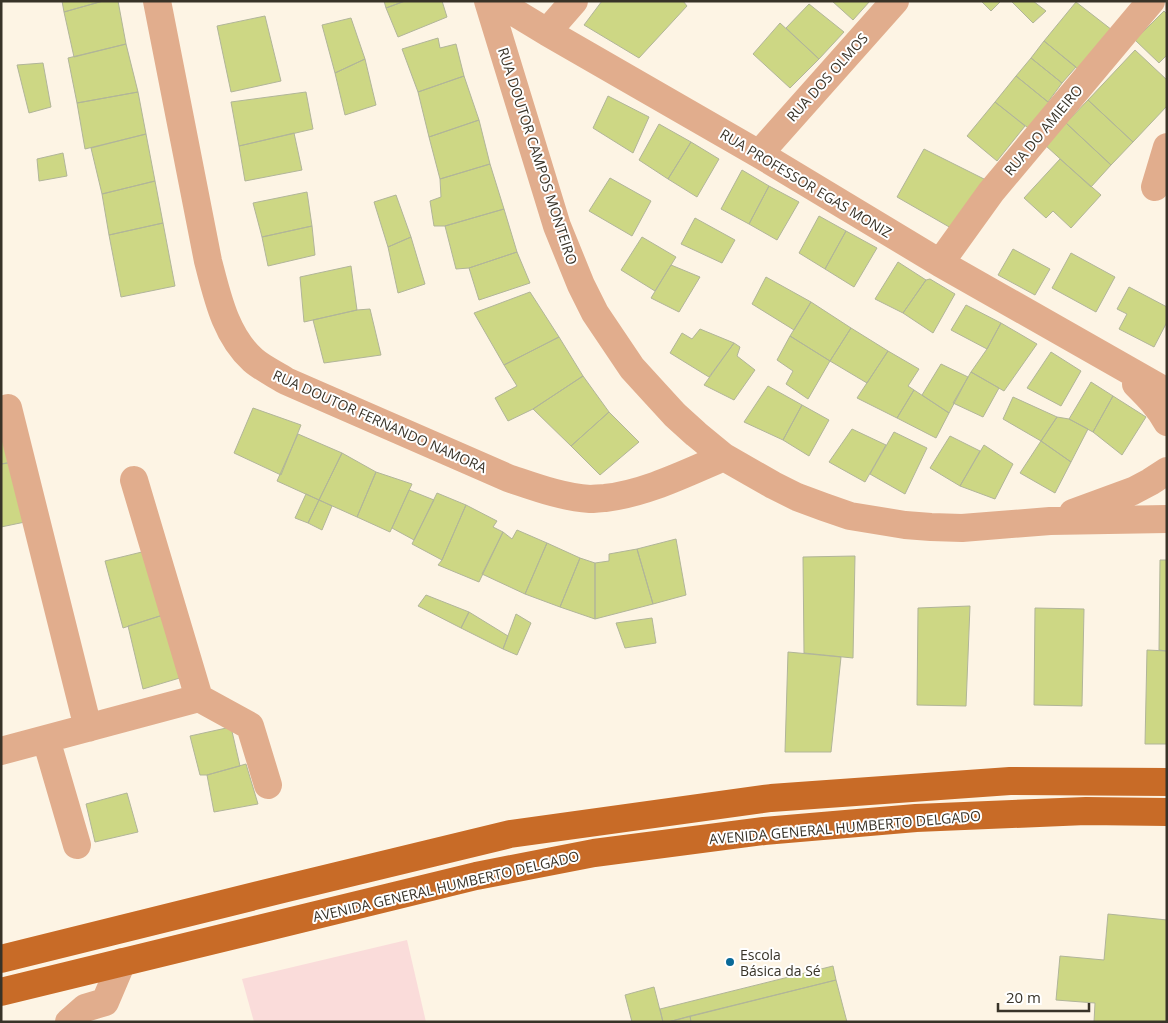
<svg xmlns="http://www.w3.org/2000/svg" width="1168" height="1023" font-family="'Open Sans',sans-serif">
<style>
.green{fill:#fadcda}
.building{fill:#cdd784;stroke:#b1b599}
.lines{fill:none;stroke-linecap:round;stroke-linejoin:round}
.minor{stroke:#e1ad8d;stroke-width:28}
.major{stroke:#c86b27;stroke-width:28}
.poi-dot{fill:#096998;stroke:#fff;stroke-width:2}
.labels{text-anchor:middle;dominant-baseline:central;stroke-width:4;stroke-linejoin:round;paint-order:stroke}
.street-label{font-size:14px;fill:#383328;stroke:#fff}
.poi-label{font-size:14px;fill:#383328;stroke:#fff;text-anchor:start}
</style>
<rect width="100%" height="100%" fill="#fdf4e4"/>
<!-- green -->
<path class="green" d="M407,940l19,82h-172l-12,-43z"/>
<!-- building -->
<path class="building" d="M62,1h41l-39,11z
M103,1h15l8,43 -52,13 -10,-45z
M384,1h21l-19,7z
M405,1h37l5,16 -49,20 -12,-29z
M602,1h81l4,5 -48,52 -55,-33z
M832,1h38l-17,19z
M981,1h20l-10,10z
M1011,1h22l13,10 -13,12z
M1076,2l36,28 -33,40 -35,-29z
M809,4l35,28 -25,27 -33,-31z
M1164,11l3,3v41l-8,8 -24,-23z
M265,16l16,65 -50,11 -14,-66z
M351,18l14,41 -30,14 -13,-48z
M780,23l39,36 -29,29 -37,-34z
M438,38l2,10 16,-4 8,32 -46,16 -16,-43z
M1044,41l32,26 -14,16 -31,-25z
M126,44l12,48 -61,11 -9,-45z
M1135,50l32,30v26l-34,36 -45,-42z
M1031,58l31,25 -14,19 -32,-26z
M365,59l11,46 -31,10 -10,-42z
M43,63l8,44 -22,6 -12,-48z
M464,76l15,44 -50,17 -11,-45z
M1016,76l37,30 -21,25 -37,-29z
M138,92l8,42 -61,15 -8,-46z
M306,92l7,37 -74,17 -8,-44z
M608,96l41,21 -16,36 -40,-25z
M1088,100l45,42 -22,23 -45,-42z
M995,102l30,24 -28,35 -30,-25z
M479,120l11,44 -50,15 -11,-42z
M1066,123l45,42 -20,22 -46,-42z
M659,124l32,18 -23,37 -29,-19z
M294,133l8,37 -57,11 -6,-35z
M146,134l9,47 -53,13 -11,-46z
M691,142l28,17 -22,38 -29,-18z
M924,149l62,31 -28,52 -61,-35z
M63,153l4,23 -28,5 -2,-22z
M1060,159l41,36 -30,33 -18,-17 -7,7 -22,-20z
M490,164l14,45 -59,17h-11l-4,-25 11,-4 -1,-18z
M742,170l27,16 -20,38 -28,-15z
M610,178l41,23 -19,35 -43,-25z
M155,181l8,42 -54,12 -7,-41z
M769,186l30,16 -22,38 -28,-16z
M307,192l5,34 -50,11 -9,-34z
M396,195l15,42 -23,10 -14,-45z
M504,209l13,43 -48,16 -13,1 -11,-43z
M819,216l27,15 -21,38 -26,-16z
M695,218l40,22 -13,23 -41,-19z
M163,223l12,63 -54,11 -12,-62z
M312,226l3,29 -47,11 -6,-29z
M846,231l31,17 -23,39 -29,-18z
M411,237l14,47 -27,9 -10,-46z
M642,237l34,20 -21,34 -34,-21z
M1013,249l37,20 -15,26 -37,-20z
M517,252l13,31 -51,17 -10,-32z
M1071,253l44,24 -19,35 -44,-24z
M898,262l28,18 -23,33 -28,-14z
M671,265l29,12 -21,35 -28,-14z
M351,266l6,44 -53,12 -4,-45z
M766,277l45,25 -17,28 -42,-26z
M930,279l25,15 -22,39 -30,-20 23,-33z
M1129,287l38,20v15l-13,25 -35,-18 8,-15 -10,-5z
M530,292l29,45 -55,28 -30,-52z
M811,302l40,26 -21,33 -40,-25z
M966,305l35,18 -14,26 -36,-19z
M370,309l11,46 -57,8 -11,-43 44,-10z
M1001,323l36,21 -33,47 -33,-19 16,-23z
M851,328l37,23 -21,32 -37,-22z
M700,329l34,14 -25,34 -39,-24 12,-20 10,6z
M790,336l40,25 -22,38 -22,-15 7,-13 -16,-11z
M559,337l24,39 -50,33 -25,12 -13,-23 22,-12 -13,-21z
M734,343l6,4 -3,9 18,14 -21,30 -30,-15z
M888,351l31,18 -11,17 6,4 -17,28 -40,-20z
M1051,352l30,19 -20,35 -34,-18z
M941,364l27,13 -19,36 -27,-18z
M971,372l28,16 -16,29 -30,-14z
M583,376l26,36 -38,34 -38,-37z
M1091,382l22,14 -20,36 -24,-13z
M768,386l34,19 -19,35 -39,-18z
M914,390l35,23 -13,25 -39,-20z
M1113,396l33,21 -24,38 -29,-23z
M1013,397l44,20 -16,24 -38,-22z
M802,405l27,15 -20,36 -26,-16z
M1,407l16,54 -16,3z
M253,408l48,17 -20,50 -47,-22z
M609,412l30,30 -39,33 -29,-29z
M1057,417l12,2 19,10 -17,33 -30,-21z
M852,429l34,16 -21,37 -36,-20z
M894,432l33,16 -22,46 -35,-20z
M298,434l44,19 -23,47 -42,-19z
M950,436l30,15 -20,35 -30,-18z
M1041,441l30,21 -16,31 -35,-20z
M984,445l29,19 -18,35 -35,-13z
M342,453l34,19 -19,45 -38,-17z
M9,463l16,59 -24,5v-63z
M376,472l36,12 -22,48 -33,-15z
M409,490l25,10 -20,40 -22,-12z
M437,493l29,12 -24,55 -30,-16z
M306,494l13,6 -11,23 -13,-5z
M319,500l13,6 -10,24 -14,-7z
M466,505l31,16 -4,6 10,5 -24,50 -41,-17 4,-5z
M517,530l30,13 -22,51 -43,-20 21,-42 9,7z
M676,539l10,56 -33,9 -16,-55z
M547,543l33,15 -20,49 -35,-13z
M637,549l16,55 -58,15v-56l14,-2v-7z
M146,551l17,64 -40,13 -18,-67z
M855,556l-2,102 -49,-5 -1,-96z
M580,558l15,5v56l-35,-12z
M1160,560h7v91l-8,-1z
M426,595l43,17 -8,16 -43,-22z
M970,606l-4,100 -49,-1 1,-97z
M1035,608l49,1 -2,97 -48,-1z
M469,612l39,24 -5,13 -42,-21z
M516,614l15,9 -14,32 -14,-6z
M163,615l20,62 -40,12 -15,-63z
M652,618l4,25 -31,5 -9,-25z
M1147,650l20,1v93h-22z
M788,652l53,5 -10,95h-46z
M231,727l9,39 -33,9h-7l-10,-39z
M246,764l12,40 -44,8 -7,-37z
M127,793l11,39 -43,10 -9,-38z
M1108,914l59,6v102h-73l1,-19 -39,-3 4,-44 44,4z
M833,966l3,14 -168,42h-5l-3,-13z
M836,980l11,42h-156l-1,-6z
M654,987l9,35h-31l-7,-27z
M690,1016l1,6h-23z"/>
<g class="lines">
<!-- minor -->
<path class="minor" d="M157,1l51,260c9,34 17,74 45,99 9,8 22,14 33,21l222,97c27,9 53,19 82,21 5,0 10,-1 15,-1 42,-5 81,-25 119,-41
M488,1l69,225 24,59 14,28 37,55 21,23 22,24 21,19 28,23 49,28 24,12 27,10 26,9 55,9 26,2 31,1 88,-7 117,-2
M496,1l51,31 212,122 181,109 227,129
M547,32l27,-31
M759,154l136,-153
M1155,187l12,-40
M940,263l51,-71 160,-191
M1136,384c12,12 23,23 31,38
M8,408l80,320
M134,480l65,218
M1073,513l60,-22 17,-9 17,-11
M46,739l31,106
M1,751l198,-53 51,28 18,59
M69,1022l16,-14 20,-6 17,-40"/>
<!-- major -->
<path class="major" d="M1,959l282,-70 227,-55 261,-36 239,-17 157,1
M1,992l475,-116 118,-23 170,-22 152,-13 170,-7 81,1"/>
</g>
<!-- markers -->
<circle class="poi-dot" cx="730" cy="962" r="5"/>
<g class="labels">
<!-- street labels -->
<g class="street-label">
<text transform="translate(827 77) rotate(-48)">RUA DOS OLMOS</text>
<text transform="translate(1043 130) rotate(-50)">RUA DO AMIEIRO</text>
<text transform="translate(538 156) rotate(72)">RUA DOUTOR CAMPOS MONTEIRO</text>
<text transform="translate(806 183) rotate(31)">RUA PROFESSOR EGAS MONIZ</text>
<text transform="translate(380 421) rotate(24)">RUA DOUTOR FERNANDO NAMORA</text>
<text transform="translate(845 827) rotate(-5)">AVENIDA GENERAL HUMBERTO DELGADO</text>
<text transform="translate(446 886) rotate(-13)">AVENIDA GENERAL HUMBERTO DELGADO</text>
</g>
<!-- poi labels -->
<g class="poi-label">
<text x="740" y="954">Escola<tspan x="740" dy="16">Básica da Sé</tspan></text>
</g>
</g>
<!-- border -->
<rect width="1168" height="1023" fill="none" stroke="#383328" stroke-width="5"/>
<!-- scale -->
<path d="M998 1003v8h91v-8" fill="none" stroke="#383328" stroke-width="2.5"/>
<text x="1006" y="1003" font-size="15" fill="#383328" stroke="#ffffff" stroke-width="4" paint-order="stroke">20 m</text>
</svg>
